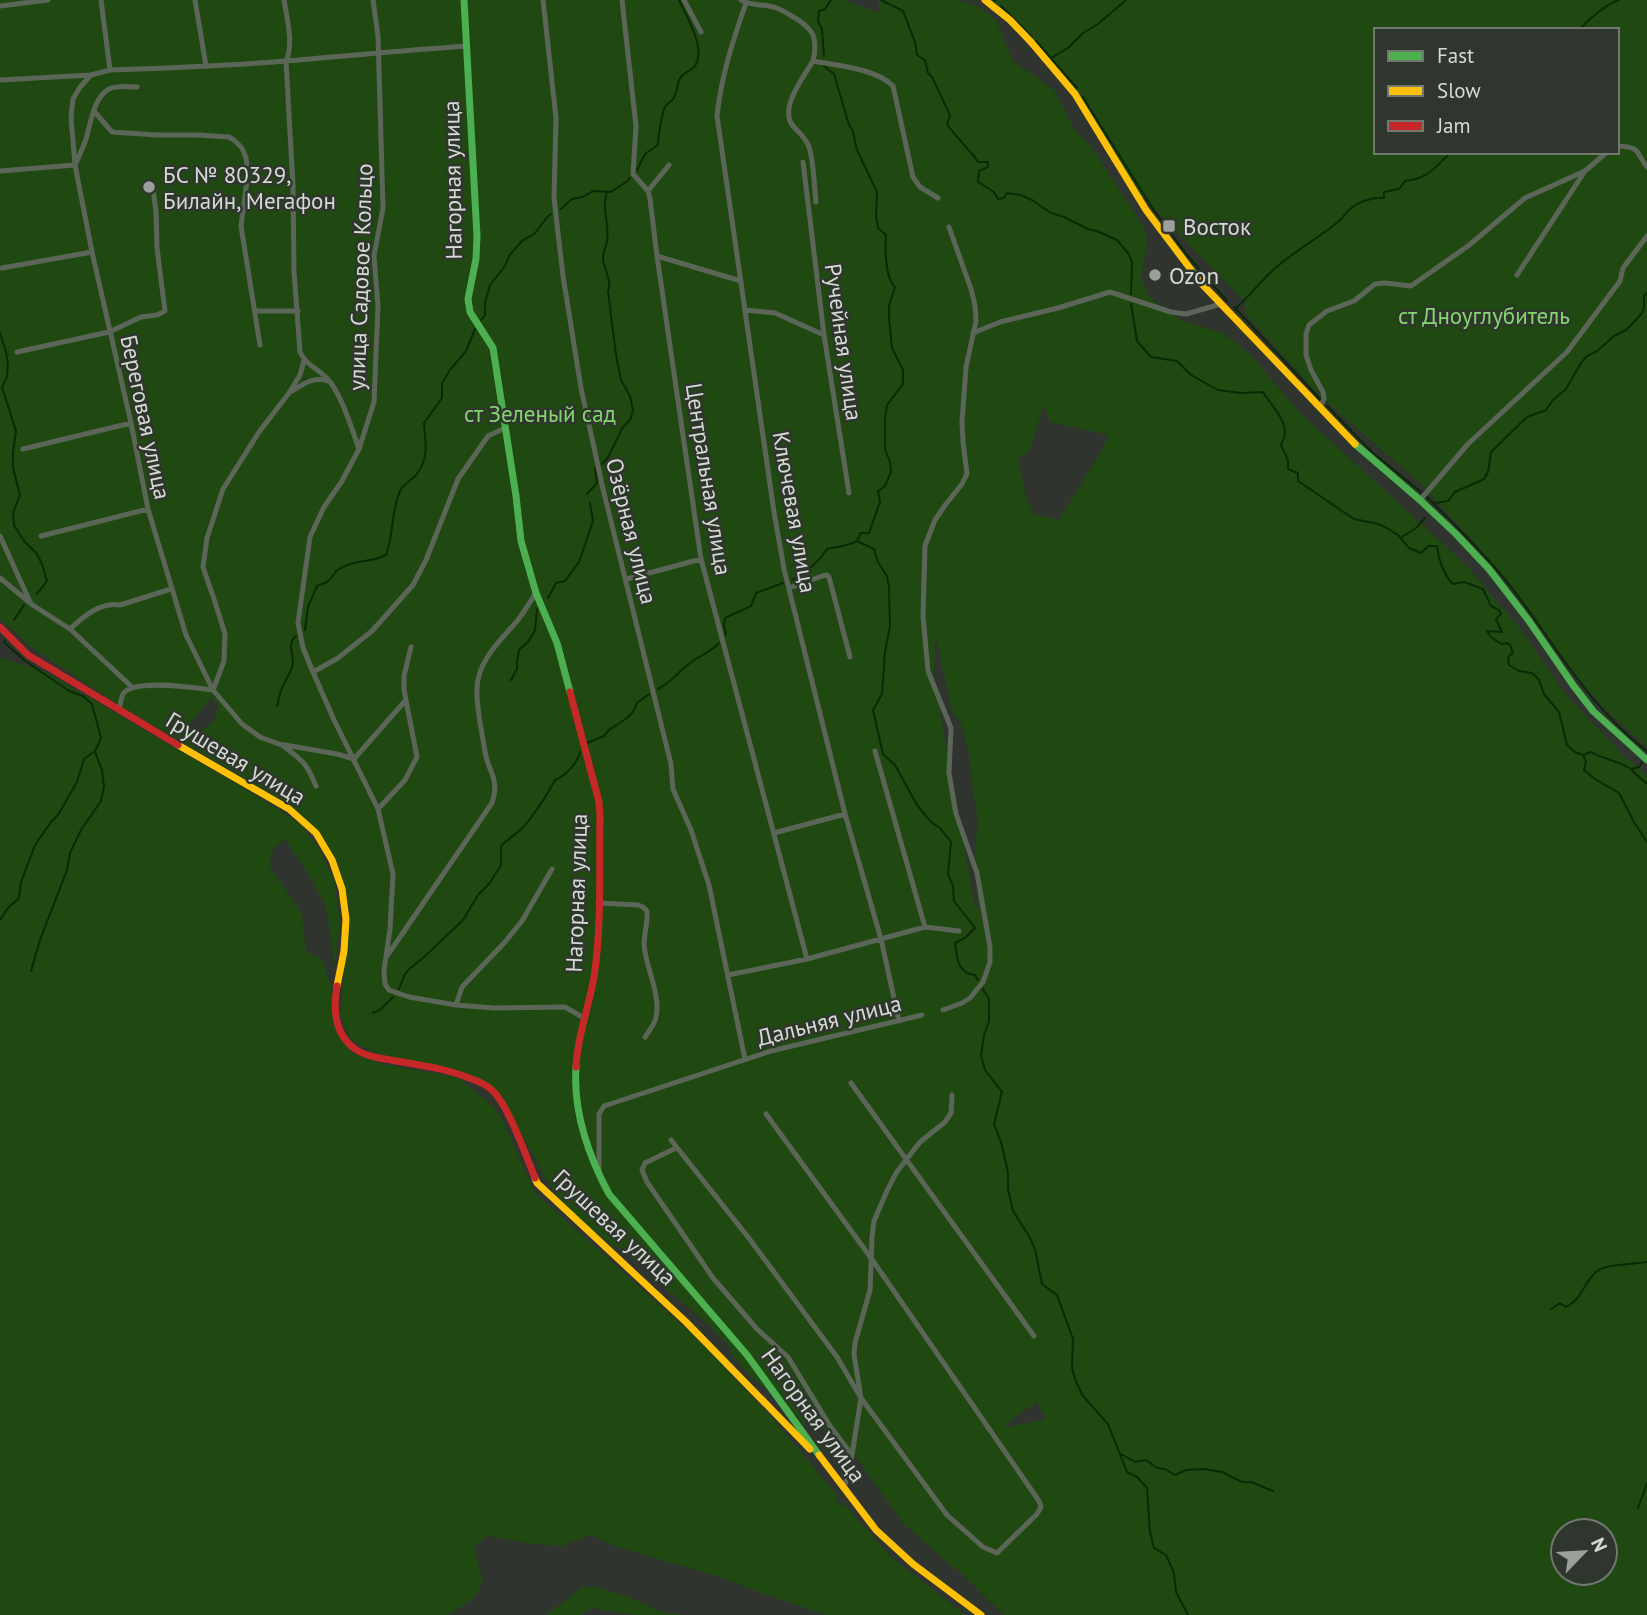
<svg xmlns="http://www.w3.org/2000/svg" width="1647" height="1615" font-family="'PT Sans',sans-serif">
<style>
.green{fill:#204912;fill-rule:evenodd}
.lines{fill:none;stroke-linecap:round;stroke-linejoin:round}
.stream{stroke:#0b2904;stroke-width:2}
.street{stroke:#5b6658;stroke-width:5}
.fast{stroke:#4caf50;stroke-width:7}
.slow{stroke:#ffc107;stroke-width:7}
.jam{stroke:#c62828;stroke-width:7}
.poi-dot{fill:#9ba09a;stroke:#2f362d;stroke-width:2.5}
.labels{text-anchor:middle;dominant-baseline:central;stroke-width:5;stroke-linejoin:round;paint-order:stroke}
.poi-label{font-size:23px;fill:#d5dad4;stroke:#2f362d;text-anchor:start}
.street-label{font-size:23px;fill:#d5dad4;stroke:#2f362d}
.park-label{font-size:23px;fill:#85d66f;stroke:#2f362d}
</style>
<rect width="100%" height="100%" fill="#30342f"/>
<!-- green -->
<path class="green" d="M0,0h842l38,13 -2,-13h79l20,6 18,13 18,42 41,29 20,39 16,16 54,82 3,13 -6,39 8,18 31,23 43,13 28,22 50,59 163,149 54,63 49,70 58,61 22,18v840h-643l-47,-46h-2l-52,-46 -45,-63 -34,-32 -9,-5 -11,2 -12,-15 -43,-35 -16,-19 -5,-11 -28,-28 -47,-39 -9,-11 -53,-37 -31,-30 -18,-27 -20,-39 -42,-53 -109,-30 -21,-12 -10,-26 10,-102 -12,-45 -17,-31 -31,-30 -165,-96 -97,-64 -8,-9 -20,-16zM1044,404l6,18 59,13 -6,13 -44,72 -26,-6 -7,-17 -8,-39 11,-6zM935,634l18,79 8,10 7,27 6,49 4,19 -3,35 3,44 -2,16 -42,-235zM211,698l8,7 -5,16 -16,12 -11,-6zM1036,1402l10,17 -39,8 -3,-1zM1563,1531h42v42h-42z
M987,0h660v747l-41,-37 -36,-42 -73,-100 -32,-36 -45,-49 -100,-87 -75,-83v-11l-104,-107 -64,-101zM1376,30h241v122h-241z
M0,658l46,14 229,135 26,18 19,25 14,30 6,42 -5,46 -9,-62 -20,-36 -21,-31 -11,8 -5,18 33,49 4,38 16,7 11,34v23l7,22 14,16 33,11 70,12 35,28 9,12 34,76 159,143 76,79 68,81 -2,4 4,6 3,-3 48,54 74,58h-139l-76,-26 -23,-10 -113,-33 -23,-11 -29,11 -30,-2 -45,-8 -13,12 9,33 -8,16 -27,18h-448z
M583,1587l17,1 26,8 36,16 24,3h-49l-45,-7 -12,7h-34z"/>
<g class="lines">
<!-- stream -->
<path class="stream" d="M881,0l22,11 12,31 2,13 8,5 3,13 4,4 18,38 -3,9c9,14 22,24 31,38h10v5l-9,4 -1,11 16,10 4,7 6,-1 3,-5 13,2 12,5 19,13 13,4 24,12 9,2 20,9 11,13 4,9 -1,32
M994,0l1,1
M1001,6l31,31
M1580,30c7,-10 27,-26 39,-30
M1036,41l41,47
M824,56l-2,-27 -4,-8 1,-10 6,-2 6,-9
M1051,58l17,-10 15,-15 15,-9 28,-24
M824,66l10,8 14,48 5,10 4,18 20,42 -1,24 2,12 8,7c-1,14 -1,43 9,52l-6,19v12l3,30 11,22v14l-16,21 -2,13v31l5,13 1,10 -6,14 -7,5 2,11 -11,31h-8l-4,8 17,8 4,13 9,14 2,11 1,39 -5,26 -3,42 -9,16 10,44 12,11 22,40 14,17 9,6 11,14 -3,32 5,12 1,15 21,27 -10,10 -10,5c2,16 3,30 20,32l3,5
M1082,96l71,113 34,46 40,46
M637,170l8,-16 13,-9c0,-7 4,-33 7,-38 2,-3 5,-5 8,-8 4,-6 4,-14 7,-21 4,-6 8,-6 13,-10 16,-15 -7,-53 -14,-68
M561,209l11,-10 11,-2 10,-6 18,1 15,-10 4,-4
M1131,304l6,37 14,16 26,4 14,14 27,15 23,3 22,-1c7,12 23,27 22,42 0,4 -3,7 -4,11l7,15v9l10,4v8l56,38 24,5 9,4 11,7 11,13 12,5 7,-7h9c1,13 7,29 16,38l11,-2 19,7 8,17 8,4 2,4 -5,5 6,13 -15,-1 4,6 10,7 5,-1 4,2 3,8 -5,4 1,8 10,6 13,2 7,7 5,14 15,18 8,33 8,7 8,3 3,6 -2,9 11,9 24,14 15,29 13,20
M1234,307l86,92
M1235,309c14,-12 24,-26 38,-39 20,-18 44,-31 65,-48 4,-3 7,-8 11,-12 9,-8 23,-13 35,-12v-6l15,-3 6,-8c25,-3 29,-13 46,-29
M481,320l4,-5v-12l5,-18 15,-19 4,-10 13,-15 13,-8 13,-17 3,-2
M0,333l6,19 2,12 -1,13 -5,10 14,44 -3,22v15l7,27 -7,18 1,12 10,16 13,13 5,10 5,17 -10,13
M1327,406l46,47 48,39
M602,464l5,-5 16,-32 7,-7 3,-10 -3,-14 -9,-16 -5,-25 -8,-64c4,-10 -2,-17 -4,-27 -3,-7 1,-14 3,-22 3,-17 -6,-34 0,-50
M587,494l10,-11 -2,-15
M1427,497c28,28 56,55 81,86 46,58 78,122 139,168
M1434,504l2,-1 12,-2 7,-9 29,-13 4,-7 3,-20 36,-35 19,-7 7,-10 13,-11 15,-26 6,-7 10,-5 17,-15 12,-6 9,-9 7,-8 2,-6v-11l3,-3
M1402,537l14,-9 9,-10
M792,580c14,-8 27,-18 35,-31 12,-3 18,-2 30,-8
M548,598l8,-15 9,-2 14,-19 14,-41 -3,-18
M14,620l10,-15
M305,630l3,-23 9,-21c4,-2 8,-2 11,-5 8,-6 3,-9 17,-15 14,-6 28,-4 41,-11 8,-20 5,-44 14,-64 3,-7 11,-10 16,-16 14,-17 9,-33 8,-52l18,-25v-15l8,-13 16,-19 9,-22
M726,635l-2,-10 1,-7 26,-12 5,-13 27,-10
M511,680l6,-11v-7l2,-12 9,-8 7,-12 2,-21
M658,689c15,-8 20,-17 32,-26 9,-7 21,-11 29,-20
M277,706c2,-7 3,-16 7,-22 3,-7 8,-13 9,-21 0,-11 -6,-19 3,-27
M587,743l17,-7 5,-6 18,-12 6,-6 4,-9 12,-9
M1585,754l6,-2c12,7 26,8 38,16 7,5 10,11 18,15
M1632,769l7,-2 3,-5
M0,920l8,-12 11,-10 2,-16 14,-37 16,-23 7,-7 19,-33 7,-23 11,-8 6,-13 -9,-34 -9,-8 -14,-5 -45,-31 -20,-18 1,-2
M31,971l9,-31 27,-70 3,-17 11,-23 20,-29 3,-14 -2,-17 -7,-18
M399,989l5,-13 5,-7 14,-11 40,-38 15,-25 11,-11 12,-19v-19c9,-9 18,-13 26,-23 10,-13 20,-28 28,-43 10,-4 23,-17 25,-28
M983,989l6,10v22l-5,14 -3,21 4,14 17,22 -8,32 7,18 7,30v17l5,22 16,25 6,13 7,35 15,11 16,44 -1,29 4,14 7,14 25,28 19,48 10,5 10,11 3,44 4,16 12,7 8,18 2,19 12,23
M373,1013l7,-3 13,-13
M1551,1309l9,-6 6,4c17,-7 20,-33 37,-39 10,-4 32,-4 44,-6
M1121,1454l14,8 11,-2 11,8 8,1 10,6 11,-5 18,-1 18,3 20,10h9l22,9
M1638,1508l9,-25"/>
<!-- street -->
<path class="street" d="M101,0l9,70 -19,5 -11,12 -7,12 -2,18 4,48 17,87 39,171 17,86 38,126 27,55 29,34 18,13 19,7 58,10 17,5 51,-58
M195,0l11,66
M284,0c3,19 10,44 2,61l7,125 1,85 6,81c6,14 22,18 31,31 13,19 20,44 28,66
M373,0l5,36 5,172 -9,48 4,50 -4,96 -15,47 -17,32 -18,26 -14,30 -12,86 5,25 10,24 21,48 44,89 15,65 -3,55 -6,41 1,14 4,6 20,7 47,8 38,3 71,-1 19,11
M543,0l13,118 -2,80 9,78 18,112 22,101 68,275 2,25 18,41 18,55 36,174
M622,0l14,126 -3,48 15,17 2,8 7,57 44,303 106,400
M684,0l17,32
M741,0c9,6 19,4 28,6 7,1 15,5 21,9 22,12 29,21 23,46 23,4 64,8 80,25l20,91 7,10 18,11
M746,3c-13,37 -25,74 -29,113l57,396 10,57 61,245 36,125 18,82
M0,6l48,-6
M813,61c-9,15 -30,42 -23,60 3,8 15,14 19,26 5,15 5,39 7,55
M110,70c59,-2 117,-4 176,-9 60,-5 121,-11 181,-15
M0,80l91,-5
M94,111l18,21 45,3h40l32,2 5,3 8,8 4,10 2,15 -7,53 19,119
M1617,146c24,1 18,5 30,21
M803,162l21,173 25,158
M0,171l75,-6c4,-9 8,-17 11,-26 5,-16 7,-41 23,-50 9,-4 19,-2 28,-2
M648,191l21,-26
M657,256l84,25
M2,268l90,-16
M1517,275l68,-104 22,-19
M745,310l30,3 49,22
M255,311h43
M973,333l27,-11 58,-14 52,-16 61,20 15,2 35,-10
M17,352l92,-20 32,-15 16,-2 8,-4 -8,-63 -1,-36 -3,-23
M292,391c12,-7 22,-15 36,-10
M1320,407l4,-8 -1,-7 -12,-22 -5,-15v-21l3,-9 18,-14 27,-10 21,-17 10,-1 26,3 57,-40 57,-48 60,-27
M23,449l108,-26
M1420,500l48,-56 99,-92 53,-71 3,-13 24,-32
M0,536l31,68 39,25 62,58
M41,536l107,-27
M0,578l29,24
M627,579l74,-20
M789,588l33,-12 5,-1 2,2 21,80
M70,629c14,-13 30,-27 50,-24l51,-16
M313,672l25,-14 34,-27 41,-46 13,-25 32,-81 30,-43 17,-8
M119,711c1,-5 2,-13 4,-17 10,-16 73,-6 90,-4l11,-29 1,-27 -10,-32 -12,-35 4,-29 16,-49 36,-57 30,-39 11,-18 4,-15
M282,745c21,16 24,17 34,41
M875,751l50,176
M378,809l27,-29 12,-23 -13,-67v-14l7,-29
M774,833l71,-19
M598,903l40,2 5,2 4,4c1,12 -3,23 -3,34 2,23 17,50 12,72 -1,7 -7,14 -11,20
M387,956l105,-153c8,-25 -3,-29 -7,-51 -3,-21 -9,-43 -8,-64 1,-28 24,-48 41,-68 6,-8 12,-18 18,-27
M728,975l79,-16 118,-32 34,4
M456,1005l6,-18 43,-45 17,-21 30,-52
M943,1010l19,-7 8,-5 13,-16 7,-20v-15l-13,-74 -21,-59 -7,-41 2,-45 -23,-57 -5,-55 2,-70 10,-26 11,-16 16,-20 5,-10 -4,-32 -1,-20 4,-55 10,-46 -1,-16 -4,-16 -22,-62
M851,1083l183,253
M671,1140l77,97 89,120 24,41 86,117 36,32 14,6 40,-39 4,-7 -2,-6 -168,-243 -105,-144
M676,1148l-31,15 -3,7 5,12 66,96 44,51 31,28 42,69 22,29
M599,1173v-59l5,-8 167,-55 151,-36
M844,1489l8,-34 9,-57 -7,-44 1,-11 15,-53 2,-53 2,-16 12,-28 10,-20 24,-31 25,-20 6,-9 1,-18"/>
<!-- fast -->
<path class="fast" d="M464,0l13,236 -1,23 -8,40 2,13 23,36 23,148 5,45 15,52 21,50 13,49
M1355,444l65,56 36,34 33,35 40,52 44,64 20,26 54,49
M576,1067c-3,45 12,88 33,127l138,161 72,100"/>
<!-- slow -->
<path class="slow" d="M985,0l25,20 21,22 44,52 71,116 55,73 154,161
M178,745l111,64 27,24 16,27 10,29 4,30 -2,32 -7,35
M535,1178l2,5 149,139 124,127
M819,1455l57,75 37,34 68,51"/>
<!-- jam -->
<path class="jam" d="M0,627l28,28 150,90
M570,692l29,110 1,14c-1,54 2,108 -6,161 -5,30 -17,60 -18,90
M337,986c-4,23 -3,48 18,63 10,7 24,9 36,11 26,5 54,8 78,18 9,3 17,6 24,13 16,16 33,65 42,87"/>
</g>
<!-- markers -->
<g class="poi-dot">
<circle cx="149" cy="187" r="7"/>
<rect x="1162" y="219" width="14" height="14" rx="3.5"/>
<circle cx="1155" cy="275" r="7"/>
</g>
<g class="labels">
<!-- poi labels -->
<g class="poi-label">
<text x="163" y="174">БС № 80329,<tspan x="163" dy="26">Билайн, Мегафон</tspan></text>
<text x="1183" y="226">Восток</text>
<text x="1169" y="275">Ozon</text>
</g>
<!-- street labels -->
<g class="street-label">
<text transform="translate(452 180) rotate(-91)">Нагорная улица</text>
<text transform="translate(360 277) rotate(-88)">улица Садовое Кольцо</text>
<text transform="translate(844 342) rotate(82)">Ручейная улица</text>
<text transform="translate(146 417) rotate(78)">Береговая улица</text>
<text transform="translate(709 479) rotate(81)">Центральная улица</text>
<text transform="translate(795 512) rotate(80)">Ключевая улица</text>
<text transform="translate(632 531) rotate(76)">Озёрная улица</text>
<text transform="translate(236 758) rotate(31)">Грушевая улица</text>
<text transform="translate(576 893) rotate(-88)">Нагорная улица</text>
<text transform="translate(829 1020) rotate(-14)">Дальняя улица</text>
<text transform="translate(615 1227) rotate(43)">Грушевая улица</text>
<text transform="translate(814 1415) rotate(54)">Нагорная улица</text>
</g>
<!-- park labels -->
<g class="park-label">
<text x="1484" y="315">ст Дноуглубитель</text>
<text x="540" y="413">ст Зеленый сад</text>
</g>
</g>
<!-- legend -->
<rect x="1374" y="28" width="245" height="126" fill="#2f362d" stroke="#717870" stroke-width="2"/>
<rect x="1388" y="51" width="35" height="10" fill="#4caf50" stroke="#717870" stroke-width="2"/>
<text x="1437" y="63" font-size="21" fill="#d5dad4">Fast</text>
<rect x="1388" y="86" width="35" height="10" fill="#ffc107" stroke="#717870" stroke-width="2"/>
<text x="1437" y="98" font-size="21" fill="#d5dad4">Slow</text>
<rect x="1388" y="121" width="35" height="10" fill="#c62828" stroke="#717870" stroke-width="2"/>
<text x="1437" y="133" font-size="21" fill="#d5dad4">Jam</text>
<!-- north arrow -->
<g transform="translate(1584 1552) rotate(65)"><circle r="33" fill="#2f362d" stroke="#717870" stroke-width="2"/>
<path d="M0-5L12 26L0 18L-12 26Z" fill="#9ba09a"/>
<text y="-10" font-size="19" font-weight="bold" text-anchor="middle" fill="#d5dad4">N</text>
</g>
</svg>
